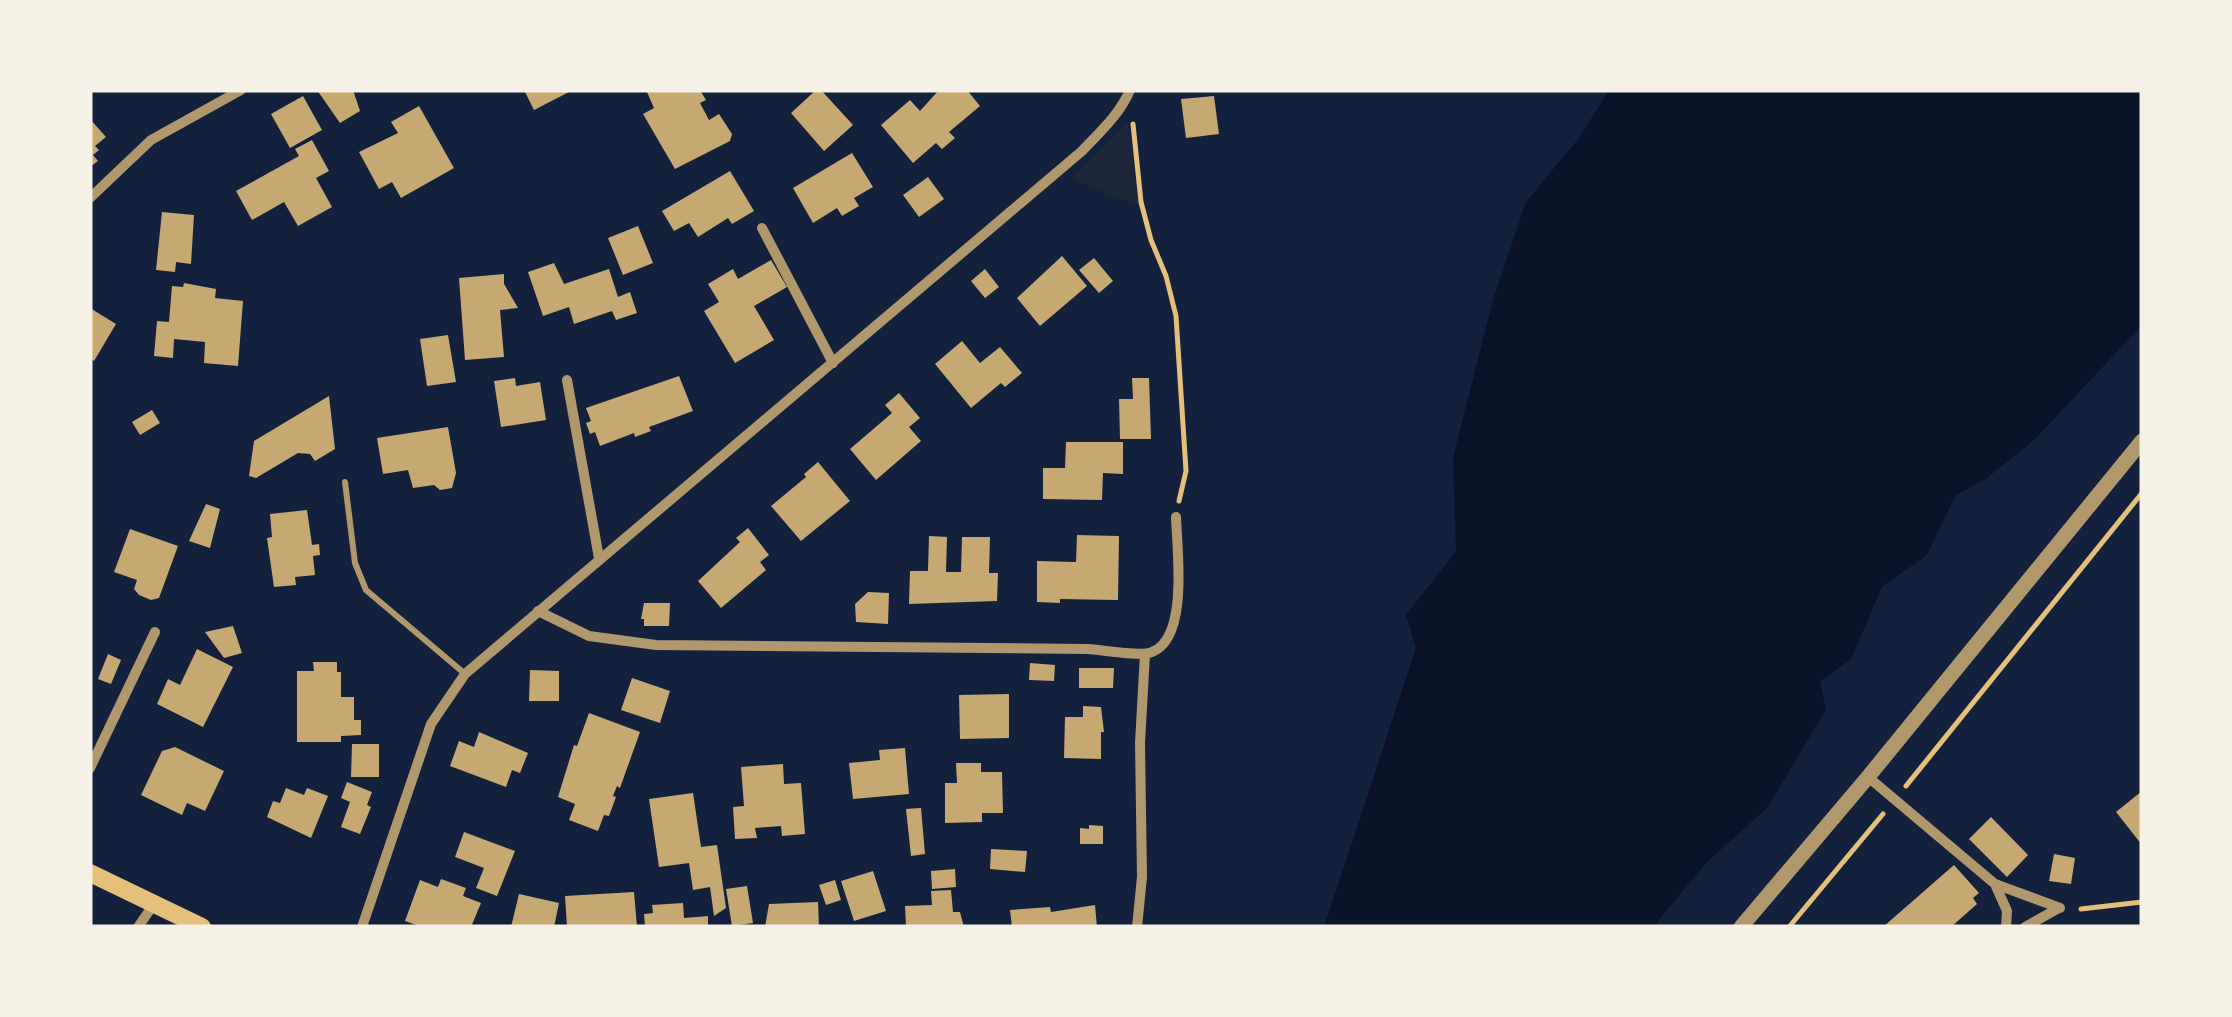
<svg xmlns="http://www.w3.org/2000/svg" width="2232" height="1017" font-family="'Work Sans',sans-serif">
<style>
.green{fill:#1d2539}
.water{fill:#0b132b}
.building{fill:#c6a872}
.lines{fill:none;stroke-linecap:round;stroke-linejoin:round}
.path{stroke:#e5c07b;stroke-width:5}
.service{stroke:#b1986c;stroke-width:6}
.minor{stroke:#b1986c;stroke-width:10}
.tertiary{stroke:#b1986c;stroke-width:15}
.secondary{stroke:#e5c07b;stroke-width:18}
</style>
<rect width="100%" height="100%" fill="#14213d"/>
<!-- green -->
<path class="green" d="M1128,123l11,83 -67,-27z"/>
<!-- water -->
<path class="water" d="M1609,90h533v235l-108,115 -47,38 -32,18 -28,59 -45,32 -31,72 -31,23 6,27 -58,98 -62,56 -53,64h-329l92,-279 -10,-33 50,-64 -3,-93 40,-158 33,-98 53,-64z"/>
<!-- building -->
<path class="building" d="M317,90h36l7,21 -20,12z
M524,90h49l-39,20z
M651,90h49l6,10 -6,3 9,17 10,-6 13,20 -2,7 -55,28 -32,-55 11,-6 -7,-16z
M816,90h5l32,35 -29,26 -33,-38z
M939,90h28l13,16 -31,26 6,6 -13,11 -6,-6 -23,20 -32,-38 29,-25 10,11z
M303,96l19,34 -32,18 -19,-34z
M1214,96l5,38 -33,4 -5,-39z
M419,106l35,62 -53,30 -9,-16 -13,7 -20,-37 39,-19 -7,-11z
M90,119l16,18 -11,9 4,4 -6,5 5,6 -8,6z
M312,140l17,31 -13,7 16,29 -34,19 -14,-24 -32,18 -16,-29 63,-35 -4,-7z
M852,153l21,34 -19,11 5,8 -17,10 -5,-8 -24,15 -20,-35z
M730,171l24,40 -22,13 -4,-6 -30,19 -9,-14 -15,8 -12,-20z
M928,177l16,22 -25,18 -16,-22z
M162,212l32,3 -3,49 -15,-2 -1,10 -19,-2z
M638,226l15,37 -30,12 -15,-37z
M1062,256l25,30 -47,40 -23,-28z
M1094,258l19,23 -14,12 -20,-23z
M771,260l16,27 -33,19 20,34 -39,23 -31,-52 15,-9 -11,-18 25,-15 5,10z
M554,263l10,21 45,-15 9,28 12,-5 7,21 -21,7 -4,-9 -38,13 -5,-17 -26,9 -15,-44z
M985,269l14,18 -14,11 -14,-17z
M504,274v10l14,24 -18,2 4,47 -39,3 -6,-82z
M184,283l32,6 -1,9 28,3 -5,65 -34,-3 1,-21 -31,-3 -1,19 -19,-2 3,-35 12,1 3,-36 11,1z
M90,308l26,16 -22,37 -4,-3z
M448,335l8,47 -29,4 -7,-47z
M962,341l18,22 20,-16 22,26 -17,14 -4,-4 -30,25 -36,-44z
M679,376l14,35 -44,16 2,4 -16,6 -1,-4 -34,13 -5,-14 -5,2 -4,-11 5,-2 -5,-13z
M515,378l1,8 24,-4 6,38 -45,7 -7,-46z
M1132,378h17l2,61h-31l-1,-40h14z
M899,393l21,25 -11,9 12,14 -45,39 -26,-31 42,-36 -7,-8z
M329,396l6,53 -20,12 -5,-7 -12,-1 -42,25 -7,-2 5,-35z
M152,410l8,13 -20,12 -8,-13z
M448,427l8,46 -4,15 -12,2 -6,-5 -21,3 -5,-18 -25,4 -6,-36z
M1066,442h57v32l-20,-1 -1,27 -59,-1v-31h22z
M818,462l32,39 -49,40 -30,-35 35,-29 -2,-3z
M206,504l14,5 -10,39 -21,-7z
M307,510l5,35 7,-1 1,11 -7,1 2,19 -20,2 1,8 -22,2 -7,-49 5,-1 -2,-23z
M748,528l21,27 -9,7 6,8 -45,38 -23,-27 42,-39 -4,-4z
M130,529l48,17 -19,52 -8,2 -12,-5 -5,-6 3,-9 -23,-8z
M1077,535l42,1 -1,64 -58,-1v4l-23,-1v-41l39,1z
M929,536l18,1 -1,35h15l1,-35h28l-1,36h9l-1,28 -88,3 1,-33h18z
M868,592l21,1 -1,31 -32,-2 -1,-18z
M644,603h26l-1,23h-25v-7h-3z
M233,626l9,27 -18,5 -19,-26z
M197,649l36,18 -30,60 -46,-23 11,-25 12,6z
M108,654l13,6 -10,24 -13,-5z
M313,662h24v10h4v25h13v23h7v15l-20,1v6h-44v-71h17z
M1030,663l25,2 -1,16 -25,-1z
M1079,668h35l-1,20h-34z
M530,670l29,1v30h-30z
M632,678l38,13 -10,32 -39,-13z
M1009,694v44l-49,1 -1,-44z
M1083,706l18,1 3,25h-3v27l-37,-1 1,-41h18z
M589,713l51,19 -20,56 -3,-2 -4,10 3,1 -7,19 -5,-1 -6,16 -29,-11 6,-16 -17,-7 16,-52 3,1z
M479,732l49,21 -8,20 -8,-3 -6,17 -56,-21 9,-25 15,6z
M352,744h27v33h-28z
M175,747l49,24 -19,40 -18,-8 -5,12 -41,-20 21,-44z
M905,748l4,46 -56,5 -4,-36 31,-3 -1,-10z
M956,763h25v9h21l1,41h-21v9l-37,1v-40h12z
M783,764l1,20 17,-1 4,51 -23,2 -1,-10 -26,2 2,10 -22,1 -2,-32 11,-1 -3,-39z
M347,782l25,10 -5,13 4,2 -11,27 -19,-7 9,-25 -9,-4z
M286,788l18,7 3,-7 21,8 -17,42 -44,-21 6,-16 7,2z
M2142,791v54l-26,-33z
M693,793l8,54 16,-2 9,63 -12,8 -4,-29 -17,3 -4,-27 -30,4 -10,-68z
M921,808l4,46 -14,2 -5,-47z
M1991,817l37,38 -21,22 -38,-38z
M1089,825l14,1v18h-23v-16l9,1z
M464,832l51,19 -18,45 -21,-8 8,-20 -29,-11z
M991,849l36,2 -2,21 -35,-3z
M2054,854l21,4 -4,26 -22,-3z
M1954,865l25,28 -6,5 4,6 -26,23h-68z
M955,869l1,18 -24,2 -1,-18z
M873,871l13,40 -32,10 -13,-40z
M441,879l25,9 -3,8 18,7 -10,24h-49l-17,-6 15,-41 18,7z
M835,880l6,20 -15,5 -7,-20z
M747,886l6,37 -21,3 -6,-37z
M951,890l2,22h7l4,15h-58l-1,-21 27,-1 -1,-14z
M634,892l3,35h-70l-2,-31z
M519,894l40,9 -5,24h-43z
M818,902l1,25h-54l4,-23z
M683,903l1,15 24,-2v11h-63l-1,-13 9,-1 -1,-8z
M1095,905l2,22h-85l-2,-17 40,-3 1,5z"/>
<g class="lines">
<!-- path -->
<path class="path" d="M1133,124l8,78 10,38 15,36 10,40 10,155 -7,30
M1906,786l236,-293
M2081,909l61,-7
M1789,927l94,-113"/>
<!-- service -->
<path class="service" d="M345,482l10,81 11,27 98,83"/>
<!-- minor -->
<path class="minor" d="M90,198l61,-58 90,-50
M762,228l71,135
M567,380l32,178
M538,611l51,25 67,9 432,4c15,1 53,8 64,3 37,-14 25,-102 24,-135
M90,768l65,-136
M1868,777l127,107
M138,927l16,-23
M362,927l69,-203 34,-50 617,-523c18,-19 38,-37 48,-61
M1137,927l5,-50 -2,-134 5,-89
M2006,927l1,-16 -12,-27 65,24
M2025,927l34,-19"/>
<!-- tertiary -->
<path class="tertiary" d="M1741,927l127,-150 274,-336"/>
<!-- secondary -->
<path class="secondary" d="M90,873l112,54"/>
</g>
<!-- border -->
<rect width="2232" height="1017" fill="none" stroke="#f6f1e7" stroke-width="185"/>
</svg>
